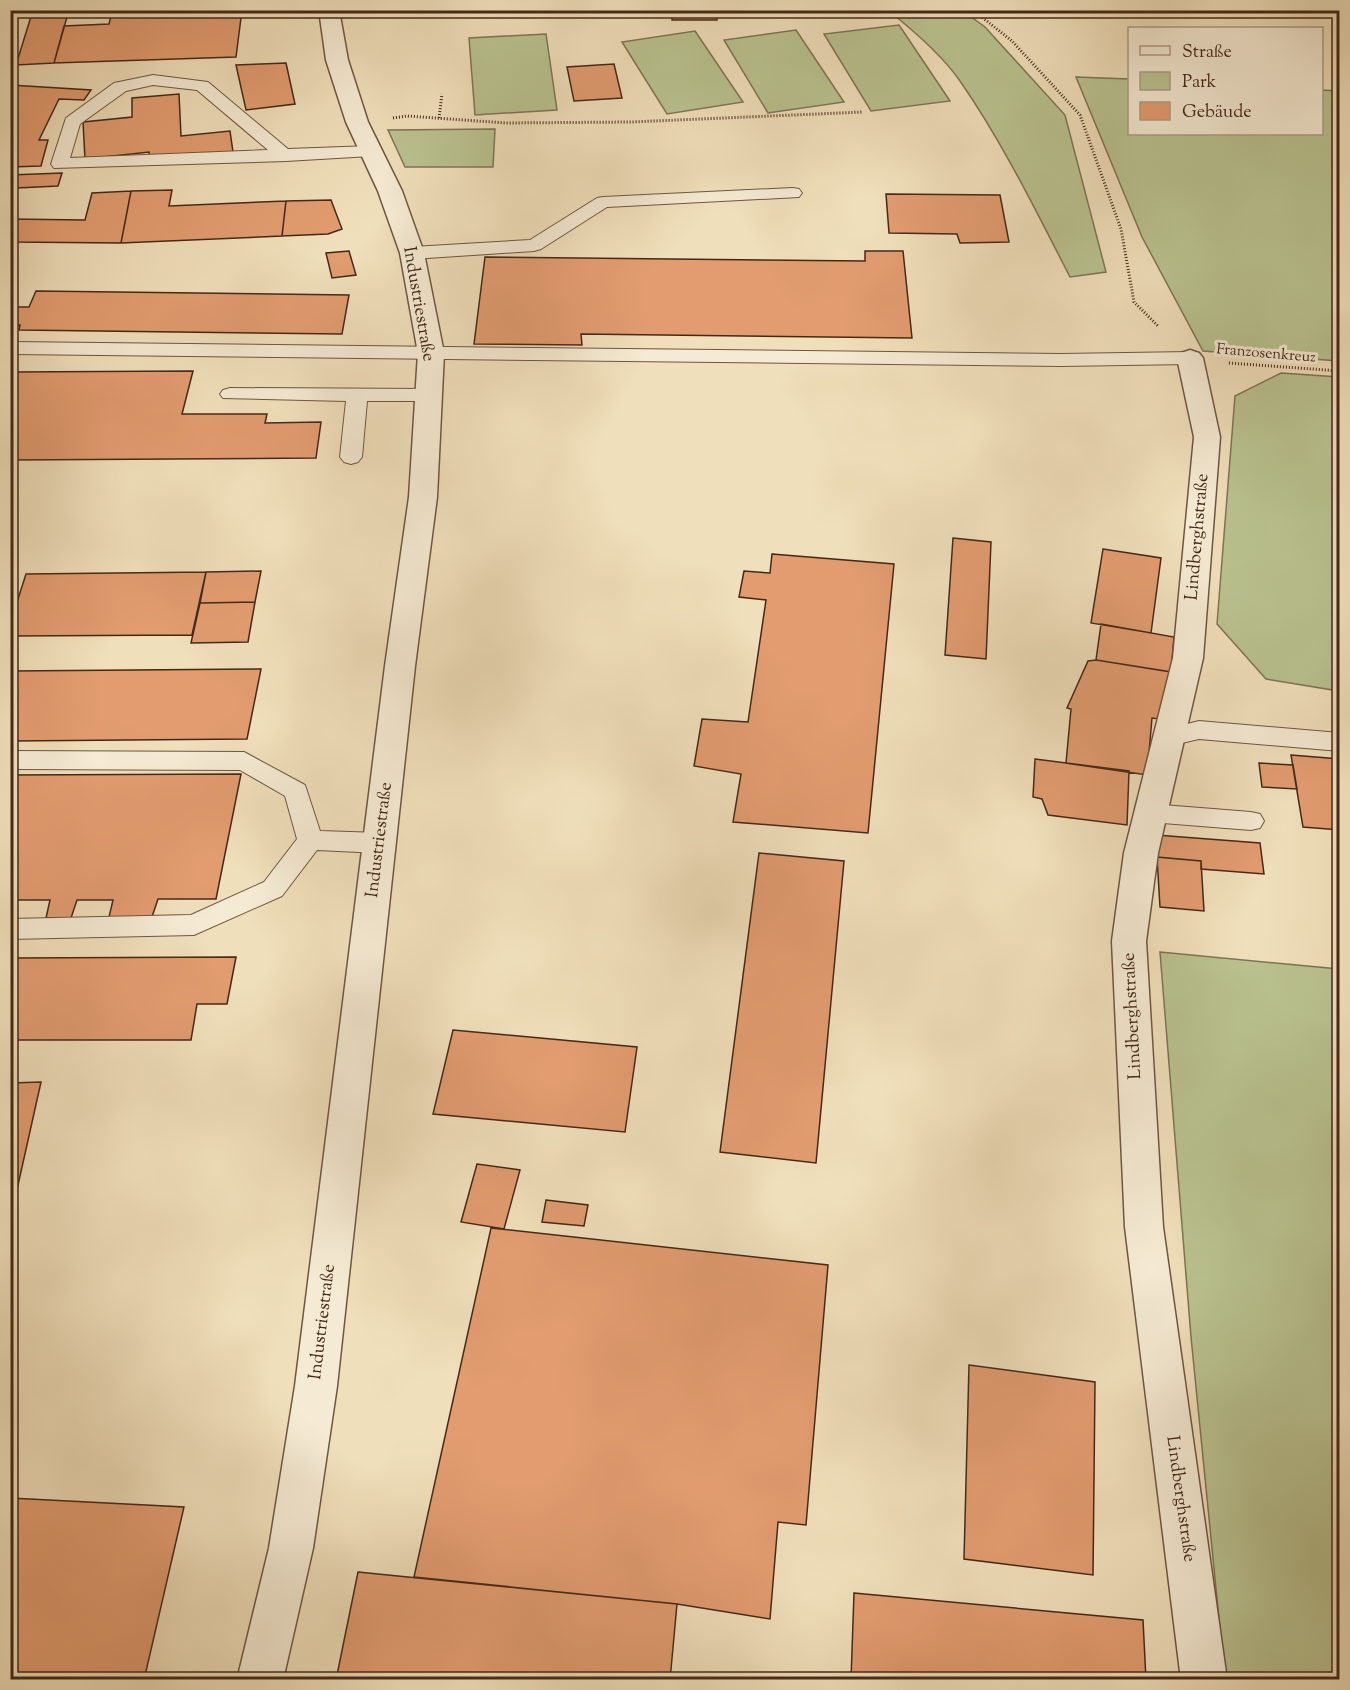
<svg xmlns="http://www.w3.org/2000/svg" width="1350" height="1690" font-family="'Sorts Mill Goudy',serif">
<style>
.green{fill:#b9c290;stroke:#7e7554;stroke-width:1.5}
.building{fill:#e29c70;stroke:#442817;stroke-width:1.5}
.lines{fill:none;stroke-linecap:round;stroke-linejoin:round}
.lane-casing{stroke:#6f5640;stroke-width:2}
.street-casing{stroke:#6f5640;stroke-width:3}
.path{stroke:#442817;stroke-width:3;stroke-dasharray:1 2;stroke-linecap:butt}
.lane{fill:#f5ead3;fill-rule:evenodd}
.street{fill:#f5ead3;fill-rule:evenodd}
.labels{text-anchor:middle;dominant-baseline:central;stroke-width:6;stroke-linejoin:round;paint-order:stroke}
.far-street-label{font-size:15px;fill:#442817;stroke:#f5ead3}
.street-label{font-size:18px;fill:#442817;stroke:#f5ead3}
</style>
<rect width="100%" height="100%" fill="#f0dfbb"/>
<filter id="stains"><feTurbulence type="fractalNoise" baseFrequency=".00333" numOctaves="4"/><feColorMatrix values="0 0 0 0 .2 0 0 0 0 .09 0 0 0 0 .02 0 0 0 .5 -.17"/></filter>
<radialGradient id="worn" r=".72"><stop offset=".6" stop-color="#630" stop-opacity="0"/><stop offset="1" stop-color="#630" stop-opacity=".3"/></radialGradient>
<!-- green -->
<path class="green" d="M889,11h74l22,16 80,88 41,157 -36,5c-34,-66 -67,-134 -110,-196 -18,-26 -46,-50 -71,-70z
M899,25l51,76 -79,10 -47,-77z
M796,30l48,72 -76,11 -44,-73z
M695,31l48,71 -76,12 -45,-72z
M546,34l11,76 -82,5 -6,-77z
M1076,77l53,2 1,55h192v-44l17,1v270l-136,-10 -61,-114z
M495,129l-2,38h-88l-17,-37z
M1281,373l58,4v314l-73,-12 -49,-55 18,-228z
M1160,952l179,17v710h-114l-34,-342z"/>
<!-- building -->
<path class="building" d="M33,10h36l-15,53 -38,2z
M155,10h87l-6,47 -182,6 10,-37 45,-2 3,-12z
M479,10h341v7h-103v3h-45v-3h-193z
M286,63l9,41 -49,6 -10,-45z
M614,64l8,34 -48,3 -7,-34z
M10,85l81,5 -7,10 -25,-1 -20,41h9l-7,26 -31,1z
M179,94l2,42 49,-5 3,21 -83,7 -1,-7 -64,7 -2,-37 49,-5v-19z
M62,173l-4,13 -41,2 -7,14v-27z
M172,190l-3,16 117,-5 -4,35 -161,7 10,-52z
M131,191l-10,52 -111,-1v-23l75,1 7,-27z
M886,194l114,1 9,47 -49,1 -3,-9 -68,-1z
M331,200l11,29 -14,5 -46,2 4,-35z
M349,251l7,24 -24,3 -6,-25z
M865,251h38l9,87 -331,-4 1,11 -108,-1 11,-87 380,4z
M36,291l313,4 -7,39 -323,-4 1,-5h-10v-18h19z
M193,371l-11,43h85l-2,9 56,-1 -5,36 -306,2v-88z
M953,538l38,4 -5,117 -41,-4z
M1103,549l58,9 -10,75 -60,-10z
M772,554l122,10 -26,269 -135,-11 8,-48 -47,-8 8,-47 46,3 18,-122 -27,-3 5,-26 26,2z
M261,571l-6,31 -55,1 6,-31z
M206,572l-14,63 -182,1v-12l16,-50z
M255,602l-7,40 -57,1 9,-40z
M1101,624l73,13 -3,35 -75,-12z
M1096,660l75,12 -4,48 -15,-2 -5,57 -81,-12 5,-54 -4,-1 21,-47z
M261,669l-14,70 -237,2v-70z
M1291,755l49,4v71l-37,-3z
M1035,759l94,12 -2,54 -79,-10 -6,-16 -9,-2z
M1259,763l34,2 4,24 -35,-2z
M241,774l-25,125h-58l-6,18h-43l4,-17h-36l-6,18h-25l4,-18h-40v-125z
M1156,835l104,8 4,31 -63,-5v-8l-44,-4z
M759,853l85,8 -28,302 -96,-11z
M1157,857l44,4 3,50 -44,-4z
M236,957l-9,47h-30l-6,36h-181v-82z
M453,1030l184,17 -12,85 -192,-18z
M41,1082l-29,130h-2v-129z
M477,1164l43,6 -16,59 -43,-7z
M546,1200l42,5 -4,21 -42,-4z
M491,1228l337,37 -22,260 -28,-3 -8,97 -93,-15 -263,-27z
M969,1365l126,17 -2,193 -129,-16z
M10,1498l174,9 -40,173h-134z
M358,1572l319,32 -7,76h-334z
M854,1593l289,27 3,60h-295z"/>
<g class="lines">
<defs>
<path id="lane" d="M153,75l55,7 80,67 83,-3 6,1 3,4 -3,4 -6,1 -85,5 -232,7 -3,-4 15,-46 48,-35zM153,85l44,5 71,60 -198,8 10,-34 46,-33z
M793,188l6,1 3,4 -3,4 -192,10 -66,42 -7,2 -122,8 -7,-2 -2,-4 2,-4 7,-2 118,-7 67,-42 6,-1z
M10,342l1051,12 129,-2 7,2 3,4 -3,4 -7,2 -129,2 -1051,-12z
M230,388l199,1 7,2 3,4 -3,4 -7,2h-62l-5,56 -4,5 -7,2 -7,-2 -4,-5 6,-56 -123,-3 -3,-4 3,-4z
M1199,721l141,12v18l-141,-12 -30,7 -9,-3 -3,-6 3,-6z
M10,751l234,1 61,33 15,46 60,2 9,3 4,7 -4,7 -9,3 -63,-3 -35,46 -88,39 -184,4v-20l181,-4 73,-33 33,-43 -12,-43 -45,-26 -230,-1z
M1150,804l101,8 9,2 4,7 -4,7 -9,2 -101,-8 -9,-2 -4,-7 4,-7z"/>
<path id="street" d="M319,10h20l9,50 20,62 34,69 22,62 20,100 -7,144 -22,169 -78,720 -24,162 -30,132h-46l32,-132 26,-162 90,-720 24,-169 9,-144 -18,-100 -22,-62 -32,-69 -20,-62z
M1190,350l9,3 4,5 17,79 -17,221 -45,195 -12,88 17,286 64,453h-46l-56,-453 -13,-286 12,-88 49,-195 21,-221 -17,-79 4,-5z"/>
</defs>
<!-- lane casing -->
<use href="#lane" class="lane-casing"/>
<!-- street casing -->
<use href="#street" class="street-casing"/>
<!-- path -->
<path class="path" d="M973,10l39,31 68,74 41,114 13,73 25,25
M393,118l14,-2 99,7 125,-1 232,-10
M439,118l3,-24
M1229,363l111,8"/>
<!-- lane -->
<use href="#lane" class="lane"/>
<!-- street -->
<use href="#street" class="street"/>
</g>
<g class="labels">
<!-- far-street labels -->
<g class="far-street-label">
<text transform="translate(1266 354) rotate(5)">Franzosenkreuz</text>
</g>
<!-- street labels -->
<g class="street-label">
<text transform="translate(418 304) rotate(80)">Industriestraße</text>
<text transform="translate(1198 537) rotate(-85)">Lindberghstraße</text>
<text transform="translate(380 840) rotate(-83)">Industriestraße</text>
<text transform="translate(1133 1016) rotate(-93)">Lindberghstraße</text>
<text transform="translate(323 1322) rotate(-83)">Industriestraße</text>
<text transform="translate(1180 1499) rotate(82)">Lindberghstraße</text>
</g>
</g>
<!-- margin -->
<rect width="1350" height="1690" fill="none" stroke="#f0dfbb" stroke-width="36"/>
<rect x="12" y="12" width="1326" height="1666" fill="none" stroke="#442817" stroke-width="3"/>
<rect x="18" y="18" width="1314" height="1654" fill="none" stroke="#442817" stroke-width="1.5"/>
<!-- legend -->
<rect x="1128" y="27" width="195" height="108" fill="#f5ead3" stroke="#ae9c88" stroke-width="1.5"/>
<rect x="1140" y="46" width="30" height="9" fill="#f5ead3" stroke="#ae9c88" stroke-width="1.5"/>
<text x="1182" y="57" font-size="18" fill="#442817">Straße</text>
<rect x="1140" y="72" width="30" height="18" fill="#b9c290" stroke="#ae9c88" stroke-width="1.5"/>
<text x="1182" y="87" font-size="18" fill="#442817">Park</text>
<rect x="1140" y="102" width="30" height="18" fill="#e29c70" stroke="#ae9c88" stroke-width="1.5"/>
<text x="1182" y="117" font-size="18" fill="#442817">Gebäude</text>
<rect width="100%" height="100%" filter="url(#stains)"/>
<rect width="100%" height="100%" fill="url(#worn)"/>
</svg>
